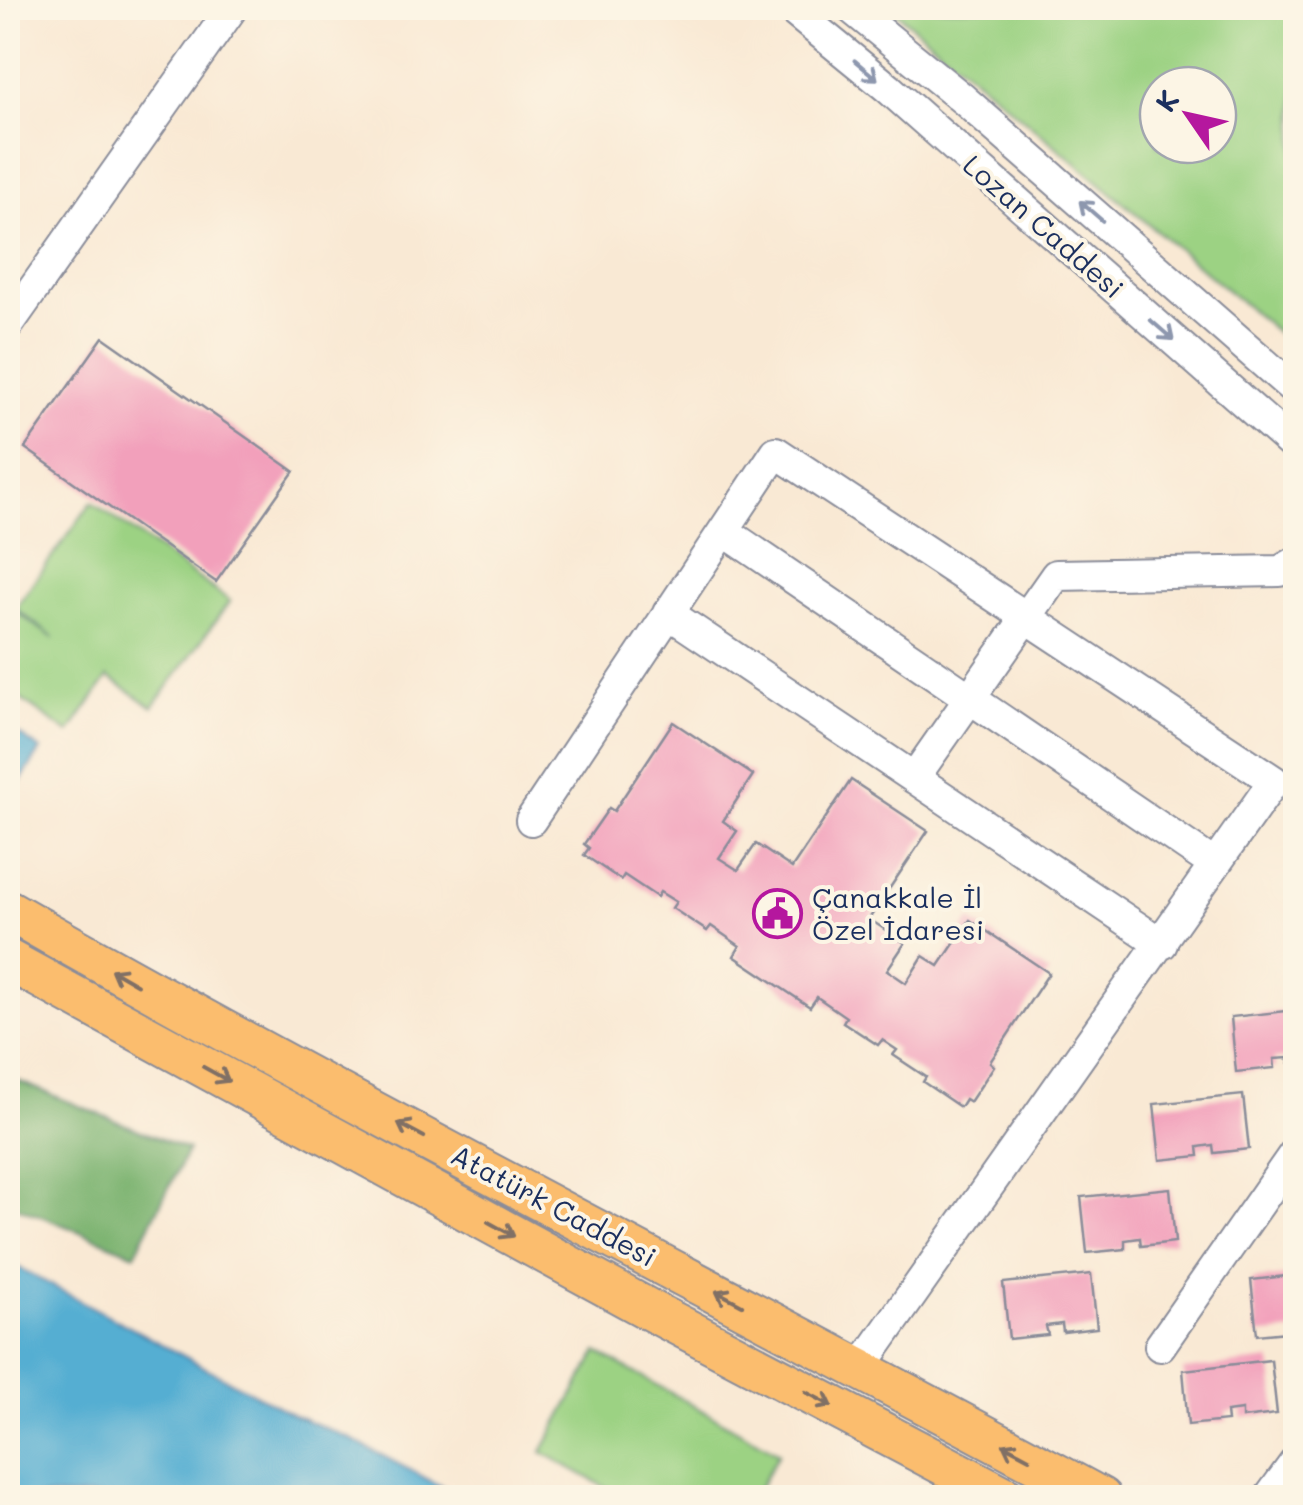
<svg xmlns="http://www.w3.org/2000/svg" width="1303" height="1505" font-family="Mali,sans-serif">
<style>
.green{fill:#9cd283;stroke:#5c8070;stroke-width:2.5;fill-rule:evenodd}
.forest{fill:#7db471;stroke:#4c7268;stroke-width:2.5}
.water{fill:#54aed2;stroke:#386e98;stroke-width:2.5}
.building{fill:#f2a0bb}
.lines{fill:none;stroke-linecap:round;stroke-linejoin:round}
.minor-casing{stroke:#8a8c99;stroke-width:34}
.major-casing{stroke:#8a8c99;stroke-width:44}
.minor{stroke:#fff;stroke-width:30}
.major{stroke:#fbbd6e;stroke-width:40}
.oneway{stroke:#8d97ae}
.oneway2{stroke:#806f65}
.labels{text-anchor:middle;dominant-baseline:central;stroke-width:8;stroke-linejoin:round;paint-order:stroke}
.street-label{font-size:28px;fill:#1b2f5e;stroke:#fcf5e5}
.poi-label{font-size:28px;fill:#1b2f5e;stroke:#fcf5e5;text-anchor:start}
</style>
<rect width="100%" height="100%" fill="#fcf5e5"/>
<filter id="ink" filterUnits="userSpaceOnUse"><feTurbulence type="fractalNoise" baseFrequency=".01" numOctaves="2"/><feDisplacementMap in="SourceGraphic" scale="20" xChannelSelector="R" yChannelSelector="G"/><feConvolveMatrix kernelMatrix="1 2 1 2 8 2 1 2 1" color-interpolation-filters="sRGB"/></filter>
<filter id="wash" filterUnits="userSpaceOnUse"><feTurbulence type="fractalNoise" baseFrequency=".0048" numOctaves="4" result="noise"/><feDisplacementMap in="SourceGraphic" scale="40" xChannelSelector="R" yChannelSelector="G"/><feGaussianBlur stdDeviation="2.25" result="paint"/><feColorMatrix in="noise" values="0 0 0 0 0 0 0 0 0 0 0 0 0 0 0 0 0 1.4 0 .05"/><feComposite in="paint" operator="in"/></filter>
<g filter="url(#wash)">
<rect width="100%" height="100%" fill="#f9e9d4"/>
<!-- green -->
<path class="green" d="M891,8h404v339zM1158,85h60v60h-60z
M92,502l138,99 -77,106 -45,-30 -39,56 -61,-43v-84l47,33 -40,-31z
M597,1352l182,101 -25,44h-131l-81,-45z"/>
<!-- forest -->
<path class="forest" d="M8,1077l180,73 -53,104 -127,-51z"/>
<!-- water -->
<path class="water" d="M8,727l33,23 -32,48 -1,-1z
M8,1262l288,154 51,21 114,60h-453z"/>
<g id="blocks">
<!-- building -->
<path class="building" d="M103,337l191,134 -78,111 -191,-134z
M673,722l80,53 -30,46 14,10 -18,27 19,12 18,-26 36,24 59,-88 77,51 -59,88 36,24 -18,27 19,13 17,-27 16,10 31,-46 79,53 -59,89 4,4 -24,36 -5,-3 -5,8 -37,-25 3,-5 -33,-22 4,-5 -15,-10 -4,5 -35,-23 3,-5 -29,-20 -7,10 -76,-51 6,-10 -29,-20 -4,5 -35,-23 4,-6 -16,-10 -3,5 -33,-22 -3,5 -37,-25 5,-7 -5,-4 25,-36 5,3z
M1296,1010v55l-6,1 -1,-8 -15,1 1,9 -39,4 -5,-55z
M1243,1095l6,54 -35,4 -1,-8 -15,2 1,9 -39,4 -6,-56z
M1170,1188l5,54 -34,4 -1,-8 -15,2v9l-38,4 -6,-56z
M1091,1274l6,54 -34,4 -1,-8 -16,2 2,9 -39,4 -6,-56z
M1296,1275v56l-39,4 -6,-55z
M1271,1360l6,54 -35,4v-8l-16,2 1,9 -39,4 -5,-55z"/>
</g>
</g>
<g filter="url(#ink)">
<use href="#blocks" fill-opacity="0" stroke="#8a8c99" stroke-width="2.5"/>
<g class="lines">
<defs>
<path id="minor" d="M790,8l98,80 408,360
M851,8l112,91 333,292
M8,325l224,-317
M724,531l491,334
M668,613l494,331
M914,778l142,-203 224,-4 16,-9
M531,820l245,-368 498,329 -413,586
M1160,1346l136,-195
M1269,1498l27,-37"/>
<path id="major" d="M8,910c359,205 729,391 1093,588
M8,960l640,349 359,189"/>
</defs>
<!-- minor casing -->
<use href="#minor" class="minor-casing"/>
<!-- major casing -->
<use href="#major" class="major-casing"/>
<!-- minor -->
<use href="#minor" class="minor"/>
<!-- major -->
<use href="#major" class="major"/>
</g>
<!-- one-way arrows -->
<defs><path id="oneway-shaft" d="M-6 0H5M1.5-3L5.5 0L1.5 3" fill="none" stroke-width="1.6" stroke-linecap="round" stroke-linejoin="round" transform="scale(2.5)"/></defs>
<g class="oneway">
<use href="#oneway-shaft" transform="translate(866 70) rotate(40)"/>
<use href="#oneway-shaft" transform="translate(1091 211) rotate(-139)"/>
<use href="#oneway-shaft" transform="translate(1162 330) rotate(41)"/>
</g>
<g class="oneway2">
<use href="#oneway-shaft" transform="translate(124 977) rotate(-150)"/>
<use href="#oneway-shaft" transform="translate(216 1074) rotate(29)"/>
<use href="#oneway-shaft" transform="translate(411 1130) rotate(-152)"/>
<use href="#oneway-shaft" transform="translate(501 1229) rotate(29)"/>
<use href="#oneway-shaft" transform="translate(729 1298) rotate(-152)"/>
<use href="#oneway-shaft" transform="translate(819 1399) rotate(28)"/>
<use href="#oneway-shaft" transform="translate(1016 1451) rotate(-152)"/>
</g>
</g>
<!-- icons -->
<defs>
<symbol id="civic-ring" viewBox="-11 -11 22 22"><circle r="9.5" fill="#fcf5e5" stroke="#b5179e" stroke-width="1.5"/><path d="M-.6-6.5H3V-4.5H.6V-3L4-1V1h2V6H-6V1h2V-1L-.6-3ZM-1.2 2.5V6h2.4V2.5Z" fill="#b5179e"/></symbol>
</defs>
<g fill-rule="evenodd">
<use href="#civic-ring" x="750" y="886" width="55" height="55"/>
</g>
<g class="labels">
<!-- street labels -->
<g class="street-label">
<text transform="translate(1044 226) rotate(41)">Lozan Caddesi</text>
<text transform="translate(554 1205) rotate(28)">Atatürk Caddesi</text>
</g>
<!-- poi labels -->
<g class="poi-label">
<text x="812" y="897">Çanakkale İl<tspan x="812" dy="32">Özel İdaresi</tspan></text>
</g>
</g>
<!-- margin -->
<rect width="1303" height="1505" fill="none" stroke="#fcf5e5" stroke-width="40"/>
<!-- north arrow -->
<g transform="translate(1188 115) rotate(304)"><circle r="48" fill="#fcf5e5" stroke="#a2a6af" stroke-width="2.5"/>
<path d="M0-8L18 38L0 25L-18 38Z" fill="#b5179e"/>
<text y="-15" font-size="28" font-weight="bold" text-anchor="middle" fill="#1b2f5e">K</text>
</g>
</svg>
